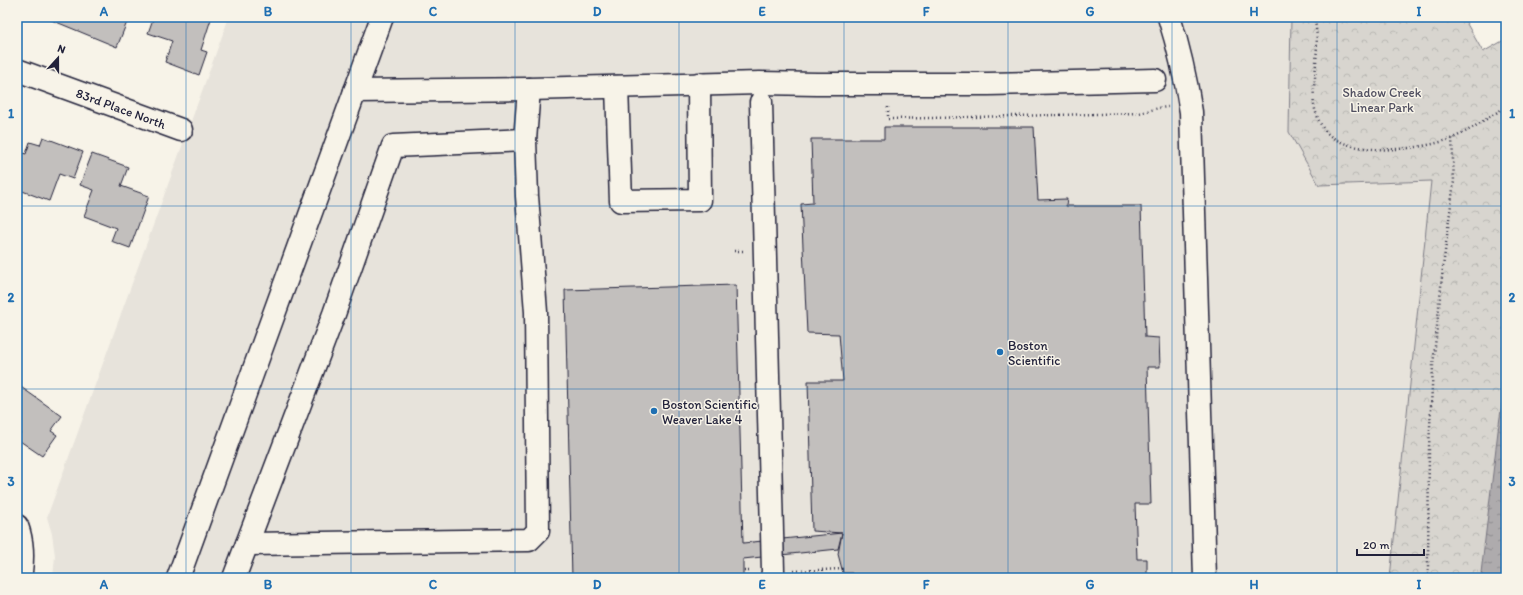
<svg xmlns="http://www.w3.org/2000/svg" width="1523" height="595" font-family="Itim,sans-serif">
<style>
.built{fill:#e7e3db}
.park{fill:url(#park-crowns);stroke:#7d7c85}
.water{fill:url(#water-ripples);stroke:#76747f}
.building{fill:#c2bfbd;stroke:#22223b}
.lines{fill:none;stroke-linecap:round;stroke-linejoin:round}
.minor-casing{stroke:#22223b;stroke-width:25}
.path{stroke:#22223b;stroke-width:2.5;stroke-dasharray:1 3;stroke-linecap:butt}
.minor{stroke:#f7f3e8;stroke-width:22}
.grid{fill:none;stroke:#1f6fb2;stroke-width:1;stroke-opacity:0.55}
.poi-dot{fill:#1f6fb2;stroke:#f7f3e8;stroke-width:1.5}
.labels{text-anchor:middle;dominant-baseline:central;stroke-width:3;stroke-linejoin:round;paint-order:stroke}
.park-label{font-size:13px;fill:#504f60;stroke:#f7f3e8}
.street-label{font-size:13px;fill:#22223b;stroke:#f7f3e8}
.poi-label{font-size:13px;fill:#22223b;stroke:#f7f3e8;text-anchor:start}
.neatline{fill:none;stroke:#1f6fb2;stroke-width:1.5}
.grid-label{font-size:13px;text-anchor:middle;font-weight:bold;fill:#1f6fb2}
</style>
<defs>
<pattern id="park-crowns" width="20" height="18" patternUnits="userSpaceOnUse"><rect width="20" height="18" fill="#d8d5cf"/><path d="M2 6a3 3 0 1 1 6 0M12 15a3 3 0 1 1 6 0" fill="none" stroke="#b9b7b3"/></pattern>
<pattern id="water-ripples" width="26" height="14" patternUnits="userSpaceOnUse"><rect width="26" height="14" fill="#aeabad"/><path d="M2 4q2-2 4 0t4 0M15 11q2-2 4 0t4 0" fill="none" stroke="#8d8b8e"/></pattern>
</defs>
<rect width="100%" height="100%" fill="#f7f3e8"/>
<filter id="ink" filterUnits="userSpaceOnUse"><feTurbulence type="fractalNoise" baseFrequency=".025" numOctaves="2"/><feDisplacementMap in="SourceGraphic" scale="8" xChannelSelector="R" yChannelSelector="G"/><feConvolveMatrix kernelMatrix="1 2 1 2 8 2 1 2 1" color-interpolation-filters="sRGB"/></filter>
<g filter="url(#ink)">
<!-- built -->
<path class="built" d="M229,17h1062l-2,115 30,53 112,-4 -41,397h-1337l2,-22 -3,-22 -5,-17z"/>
<!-- park -->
<path class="park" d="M1291,17h172l20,35 23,-13v539h-116l41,-397 -112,4 -30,-53z"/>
<!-- water -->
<path class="water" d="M1506,376v202h-20l-5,-5 17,-142z"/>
<!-- building -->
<path class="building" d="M49,17h80l-12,30 -68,-28z
M147,17h59l5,2 -10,31 6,2 -8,23 -34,-13 7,-21 -24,-8 5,-14z
M884,127h150l4,73 29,-1 -1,7h75l4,131 14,1 1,29h-13l4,137h-16l2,55h10v19h-295v-5h-9l-5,-19 4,-21 -30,-2 -4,-150h35l-4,-47 -32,-1 -6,-129 12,-1 -2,-64h73z
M43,137l40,15 -10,27 -14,-5 -10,27 -32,-12v-38l9,3 4,-12 10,3z
M92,154l36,13 -7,19 28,10 -19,52 -19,-7 5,-13 -32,-12 10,-26 -14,-5z
M736,285l7,258 99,-10 -4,16 -95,10v19h-171l-7,-288z
M18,385l44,31 -11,15 6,4 -15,21 -25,-17 4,-7 -4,-2v-43z"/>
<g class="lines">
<defs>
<g id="minor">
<path d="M1169,17c10,31 17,63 22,95l14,466"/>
<path id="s1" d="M17,70l164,60"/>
<path d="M617,87l4,114 79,-1 -1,-116"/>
<path d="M355,91l174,-2 231,-6 57,1h171l167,-4"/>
<path d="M761,102l12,469 -1,7"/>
<path d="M17,526c6,16 6,35 3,52"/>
<path d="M247,544l282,-4 9,-9 -2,-219 -9,-116 -2,-56 4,-51"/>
<path d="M178,578l204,-561"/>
<path d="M234,578l100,-264 59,-168 132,-6"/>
</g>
</defs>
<!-- minor casing -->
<use href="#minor" class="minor-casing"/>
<!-- path -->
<path class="path" d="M1314,17c5,19 2,42 1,61 -1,8 -2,19 -1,27 2,10 7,23 15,30 28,22 90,15 121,4 17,-6 40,-23 56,-32
M888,107v12l251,-6 20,-5 9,-1
M734,251h9
M744,571h7
M794,571l49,-2
M1430,578l-2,-10 1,-121 4,-81 10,-99 11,-86 -2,-43"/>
<!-- minor -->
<use href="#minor" class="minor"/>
</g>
</g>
<!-- grid -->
<path class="grid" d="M186,17v561M351,17v561M515,17v561M679,17v561M844,17v561M1008,17v561M1172,17v561M1337,17v561M17,206h1489M17,389h1489"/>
<!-- markers -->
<g class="poi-dot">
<circle cx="1000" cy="352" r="4"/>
<circle cx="654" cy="411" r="4"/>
</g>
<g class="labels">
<!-- park labels -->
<g class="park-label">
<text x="1382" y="92">Shadow Creek<tspan x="1382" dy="15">Linear Park</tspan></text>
</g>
<!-- street labels -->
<g class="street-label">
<text stroke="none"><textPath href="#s1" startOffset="111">83rd Place North</textPath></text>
</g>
<!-- poi labels -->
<g class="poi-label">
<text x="1008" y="345">Boston<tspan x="1008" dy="15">Scientific</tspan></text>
<text x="662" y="404">Boston Scientific<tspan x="662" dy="15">Weaver Lake 4</tspan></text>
</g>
</g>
<!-- margin -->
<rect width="1523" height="595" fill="none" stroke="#f7f3e8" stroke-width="44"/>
<!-- north arrow -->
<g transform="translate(58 58) rotate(21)" stroke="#f7f3e8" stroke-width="3" paint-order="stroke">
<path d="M0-3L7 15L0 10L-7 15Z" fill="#22223b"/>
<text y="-6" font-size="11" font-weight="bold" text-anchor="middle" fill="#22223b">N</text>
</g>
<!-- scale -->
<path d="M1357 549v6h67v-6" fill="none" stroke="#22223b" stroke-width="2"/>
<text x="1363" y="549" font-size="12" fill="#22223b" stroke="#f7f3e8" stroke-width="3" paint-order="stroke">20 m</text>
<rect x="22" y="22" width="1479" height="551" class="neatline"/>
<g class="grid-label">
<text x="104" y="16">A</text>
<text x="268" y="16">B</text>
<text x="433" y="16">C</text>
<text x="597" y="16">D</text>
<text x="762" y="16">E</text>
<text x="926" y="16">F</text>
<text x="1090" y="16">G</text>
<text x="1254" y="16">H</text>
<text x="1419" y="16">I</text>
<text x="11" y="118">1</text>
<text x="1512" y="118">1</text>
<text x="11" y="302">2</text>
<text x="1512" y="302">2</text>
<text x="11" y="486">3</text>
<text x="1512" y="486">3</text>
<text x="104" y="589">A</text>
<text x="268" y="589">B</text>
<text x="433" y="589">C</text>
<text x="597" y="589">D</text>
<text x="762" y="589">E</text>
<text x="926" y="589">F</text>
<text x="1090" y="589">G</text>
<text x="1254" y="589">H</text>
<text x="1419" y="589">I</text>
</g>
</svg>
